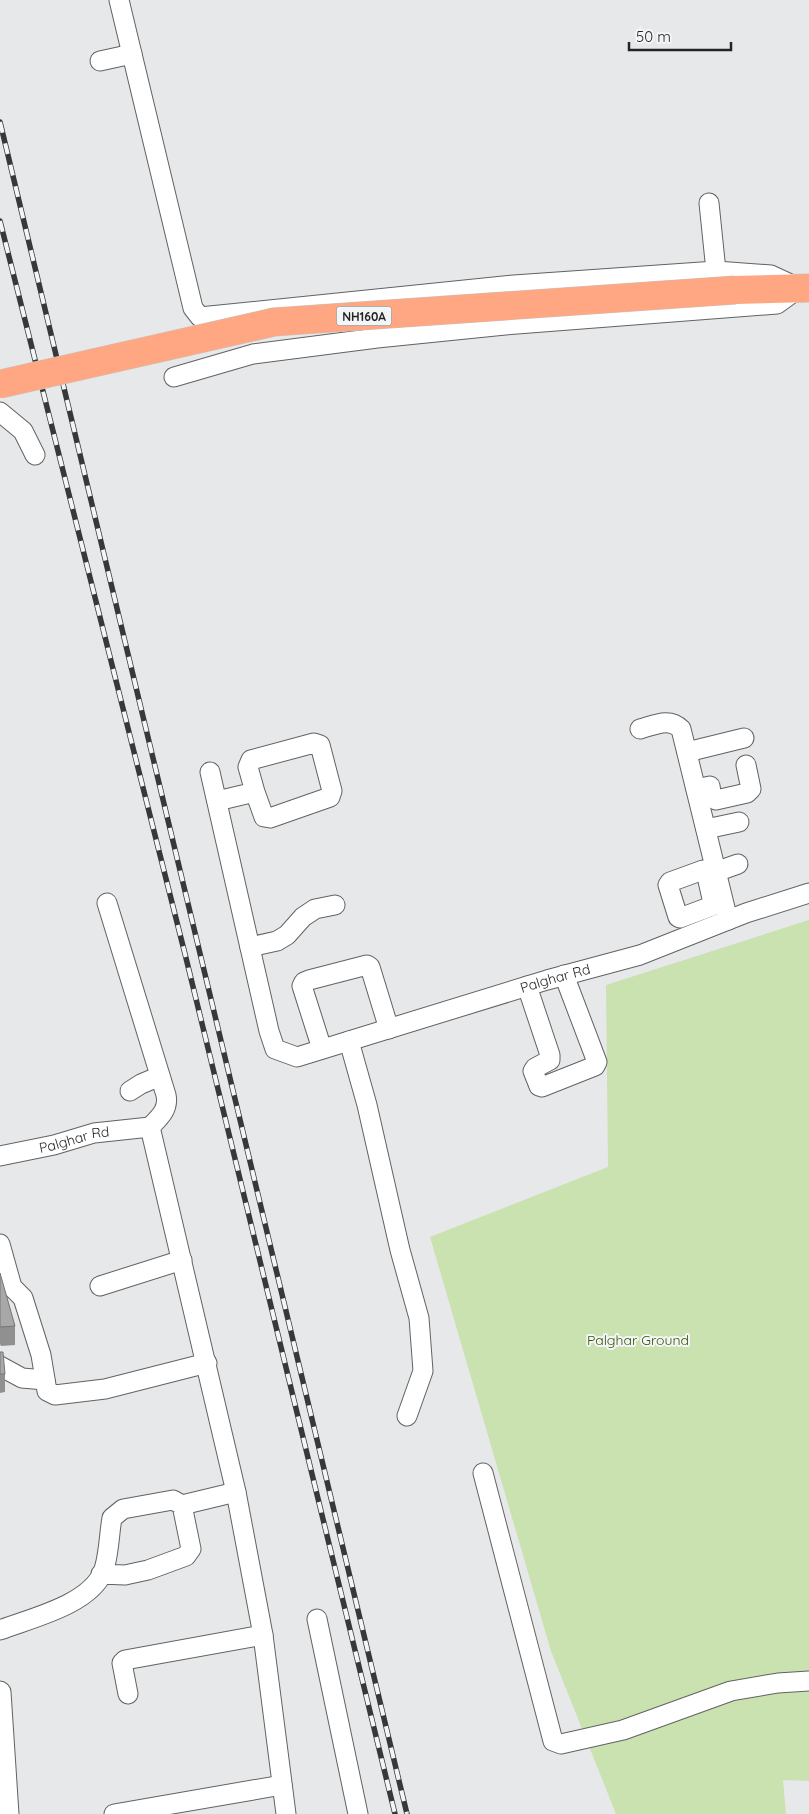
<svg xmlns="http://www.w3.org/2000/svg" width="809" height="1814" font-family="Quicksand,sans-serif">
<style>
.green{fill:#c9e2af}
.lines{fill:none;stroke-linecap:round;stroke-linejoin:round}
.minor-casing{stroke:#616263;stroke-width:21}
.highway-casing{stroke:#c6c6c6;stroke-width:29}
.minor{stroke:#fff;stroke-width:19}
.highway{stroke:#ffa782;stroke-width:28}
.rail-casing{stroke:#383838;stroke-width:5.5}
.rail{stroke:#f4f5f6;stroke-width:4;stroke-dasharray:11;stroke-linecap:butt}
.highway-bridge-casing{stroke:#c6c6c6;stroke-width:29;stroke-linecap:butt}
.highway-bridge{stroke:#ffa782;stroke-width:28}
.wall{fill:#919090}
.building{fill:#a9a8a8;stroke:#767676}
.labels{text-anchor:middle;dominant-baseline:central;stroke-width:4;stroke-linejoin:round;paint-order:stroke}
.shield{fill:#f4f5f6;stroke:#626363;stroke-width:1}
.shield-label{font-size:12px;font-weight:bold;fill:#242424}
.street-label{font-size:14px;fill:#242424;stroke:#f4f5f6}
.park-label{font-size:14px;fill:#365404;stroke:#f4f5f6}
</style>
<rect width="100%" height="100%" fill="#e7e8e9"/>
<!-- green -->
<path class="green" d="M809,920v861l-26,-1 3,34h-170l-65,-163 -121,-414 178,-70 -2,-182z"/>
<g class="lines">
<defs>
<g id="minor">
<path d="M119,0l74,308 7,9 314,-32 202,-14 55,4 28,13 -22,16 -272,21 -128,13 -124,16 -79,23"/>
<path d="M100,61l32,-7"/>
<path d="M709,203l7,68"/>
<path d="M0,412l23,19 12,24"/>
<path d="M640,729c15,-4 29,-12 41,0l47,191"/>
<path d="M687,752l57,-14"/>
<path id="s1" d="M210,772l59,259 6,18 22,8 250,-77 93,-25 106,-42 63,-20"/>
<path d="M696,789l14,-3 2,12 4,2 31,-7 4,-4 -5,-24"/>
<path d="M217,801l38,-9 -7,-25 3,-7 63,-17 6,2 12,46 -2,6 -60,21 -6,-1 -9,-25"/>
<path d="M706,829l33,-7"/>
<path d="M708,881l5,22 -1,3 -32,12 -2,-1 -10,-32 2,-3 33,-12 2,1 2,4 31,-11"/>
<path d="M107,903l59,192c3,14 -6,22 -16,32"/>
<path d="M250,947l27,-6 10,-6 16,-18 12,-8 20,-4"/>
<path d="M527,986l23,69v5l-15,8 -2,3 6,15 3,1 53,-21 2,-4 -33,-87"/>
<path d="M349,1041l18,64 33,145 19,68 4,53 -16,45"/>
<path d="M322,1049l-20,-63 2,-4 5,-2 58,-15 3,2 19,62"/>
<path d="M130,1091l11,-7 19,-8"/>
<path d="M150,1127l86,365 27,143 23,179"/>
<path id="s2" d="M0,1156l54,-11 40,-12 56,-6"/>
<path d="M0,1244l12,43 11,11 18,57 6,36 8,4 50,-6 102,-26"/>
<path d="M100,1286l82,-26"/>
<path d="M0,1366l22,12 23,2"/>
<path d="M483,1473l70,268 8,3 62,-14 108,-39 47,-8 31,-2"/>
<path d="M182,1505l54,-13"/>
<path d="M317,1619l41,195"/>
<path d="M0,1630c31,-12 89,-25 103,-58 6,-15 6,-38 9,-54l11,-9 50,-9 9,5 9,44 -5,7 -38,14 -23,5 -24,-1"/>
<path d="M0,1691l1,1 8,122"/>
<path d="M128,1694l-6,-31 3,-3 138,-25"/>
<path d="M114,1814l168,-29"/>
</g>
<path id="highway" d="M735,290l74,-2"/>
</defs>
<!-- minor casing -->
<use href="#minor" class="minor-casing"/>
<!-- highway casing -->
<use href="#highway" class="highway-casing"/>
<!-- minor -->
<use href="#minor" class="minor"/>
<!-- highway -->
<use href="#highway" class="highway"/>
<defs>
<path id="rail" d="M0,122l407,1692
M0,221l186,737 209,856"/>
</defs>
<!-- rail casing -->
<use href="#rail" class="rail-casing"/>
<!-- rail -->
<use href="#rail" class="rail"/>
<defs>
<path id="highway-bridge" d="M0,384l274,-62 461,-32"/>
</defs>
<!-- highway-bridge casing -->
<use href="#highway-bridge" class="highway-bridge-casing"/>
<!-- highway-bridge -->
<use href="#highway-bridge" class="highway-bridge"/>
</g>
<!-- wall -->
<path class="wall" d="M0,1273l15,53v19l-14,1 -1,-2z
M0,1352l5,22v18l-5,1z"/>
<!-- building -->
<path class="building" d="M0,1273l15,53 -14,1 -1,-1z
M0,1352h3l2,22h-5z"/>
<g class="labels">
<!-- shield labels -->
<rect class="shield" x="336.5" y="306.5" width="55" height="19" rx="4"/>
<g class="shield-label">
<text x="364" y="316">NH160A</text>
</g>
<!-- street labels -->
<g class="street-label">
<text stroke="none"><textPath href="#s1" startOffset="578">Palghar Rd</textPath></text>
<text stroke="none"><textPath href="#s2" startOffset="76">Palghar Rd</textPath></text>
</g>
<!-- park labels -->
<g class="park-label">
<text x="638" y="1340">Palghar Ground</text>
</g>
</g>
<!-- scale -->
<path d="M629 42v8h102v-8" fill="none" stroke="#242424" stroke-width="2.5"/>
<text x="636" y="42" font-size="15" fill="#242424" stroke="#f4f5f6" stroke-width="4" paint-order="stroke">50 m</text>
</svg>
